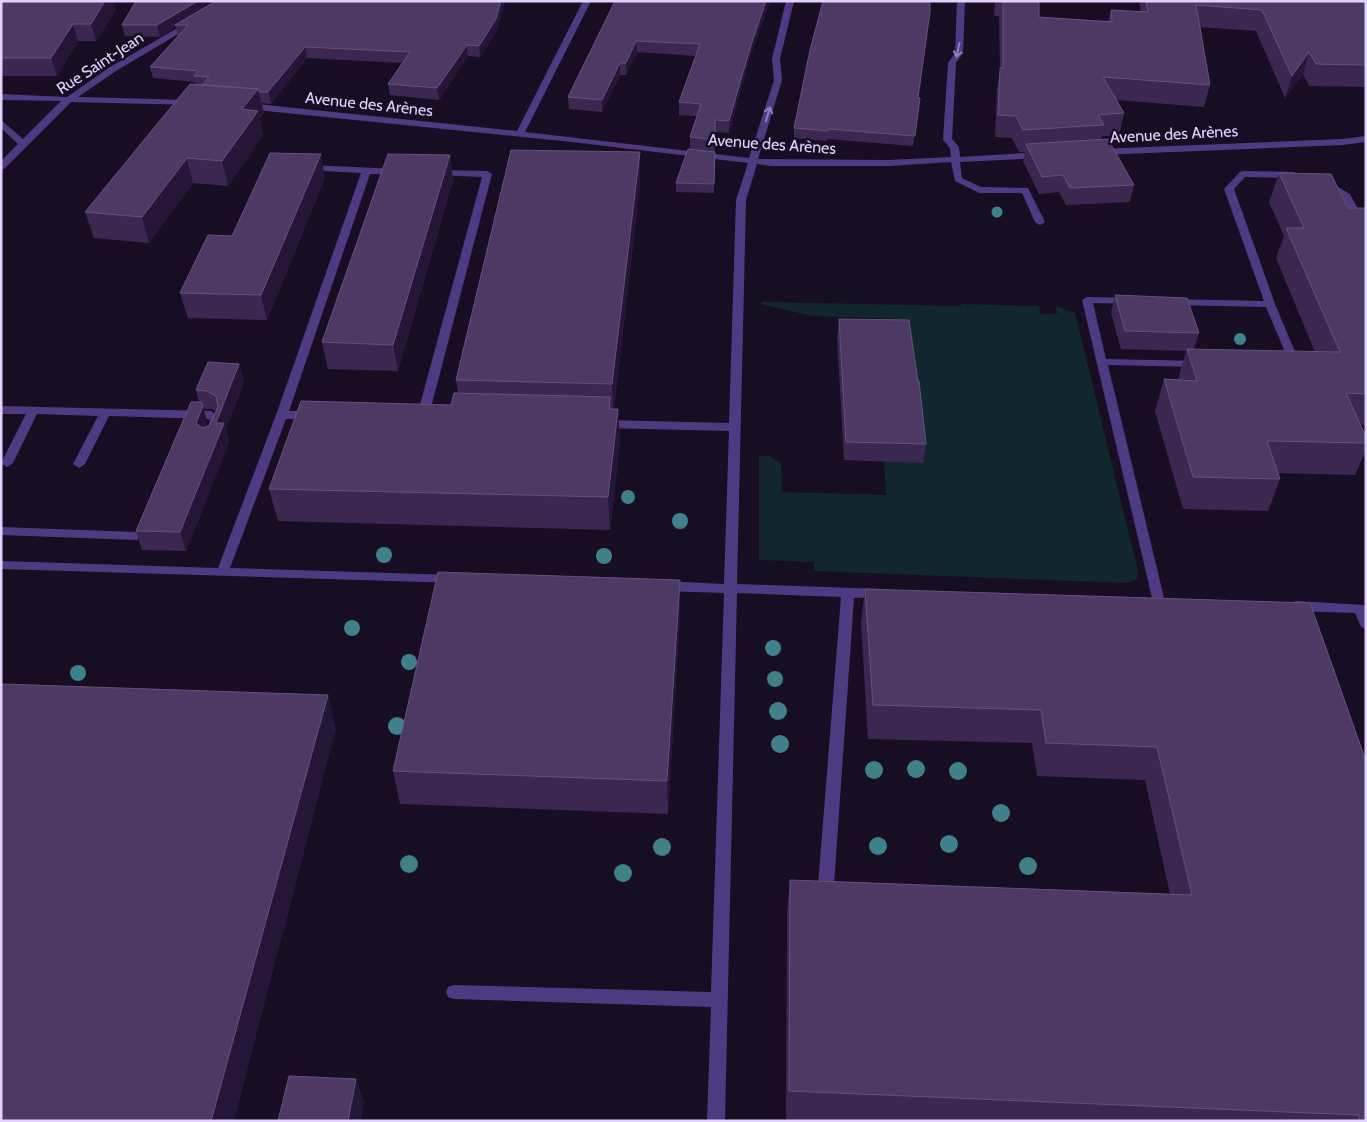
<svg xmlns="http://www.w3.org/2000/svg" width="1367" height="1122" font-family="Cabin,sans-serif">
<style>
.green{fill:#12272d}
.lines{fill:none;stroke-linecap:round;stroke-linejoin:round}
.minor{fill:#4f3a82;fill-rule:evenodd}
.tree{fill:#3f808a}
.wall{fill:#3b2851;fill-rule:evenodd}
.shaded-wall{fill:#251637}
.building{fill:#4d3a64;stroke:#64527c}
.oneway{stroke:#917eba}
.labels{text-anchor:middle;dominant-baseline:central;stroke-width:5;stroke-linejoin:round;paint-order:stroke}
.far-street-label{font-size:16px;fill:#e2d2fe;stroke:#170e24}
</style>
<rect width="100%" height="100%" fill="#170e24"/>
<!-- green -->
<path class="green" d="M762,302l199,4v-2l78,2 2,8h16l-1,-8 19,7 63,258 -1,8 -10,4 -313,-12v-9l-55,-2v-104h11l11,8 1,28 104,3 -2,-34 39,1 -22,-143 -89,-3 -51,-12z"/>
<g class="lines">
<!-- minor -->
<path class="minor" d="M583,1h8l-66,131 224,26 25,-78 -2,-21 14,-58h8l-14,58 2,21 -24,79 131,1 62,-3 -1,-9 -7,-8 5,-77 7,-10 2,-52h8l-2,52 -7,10 -4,76 7,8 1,10 81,-5 5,3 -5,3 -81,4 2,16 19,9 47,1 17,34 -5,3 -5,-3 -13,-29h-43l-24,-12 -4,-19 -62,4h-118l-14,-2 -11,36 -9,384 144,5 5,2 1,3 -1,3 -32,1 -20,287 -3,5 -5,2 -5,-2 -3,-5 23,-288 -104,-4 -12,528h-18l4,-114 -257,-8 -6,-2 -2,-5 2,-5 6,-2 257,7 13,-399 -61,-2 -4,-2 -2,-3 2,-3 4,-2 61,3 5,-153 -125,-3 -6,-4 6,-4 125,3 7,-223 12,-37 -176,-21 -325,-33 -4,-3 4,-3 270,28z
M188,22l7,2 -79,47 -38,26 112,3 4,3 -1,2 -122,-3 -67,67 -3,1v-9l17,-17 -17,-16v-8l22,19 38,-38 -60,-1v-6l66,3 43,-30z
M1366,136v6l-23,3 -244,10 -5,-3 5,-3 244,-10z
M308,165l90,4 5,3 -5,3 -28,-1 -81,237h22l6,4 -6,4h-25l-56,149 224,7 4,2 2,3 -2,3 -457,-14v-8l217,7 58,-153 85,-242 -56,-3 -2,-2z
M436,170l51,1 5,3 -64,245 -6,4 -6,-4 66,-242 -49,-2v-4z
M1243,171l51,1 5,3 -5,3 -49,-1 -11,12 41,115 26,62 -1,2h-8l-1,-2 -25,-59 -95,-2 -5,-3 5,-3 93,2 -40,-112 16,-17z
M1326,180l24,14 15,29 -2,2h-6l-14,-27 -20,-13 -2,-2z
M1087,297l44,1 5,3 -5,3 -38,-1 13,56 94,2 5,3 -5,3 -92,-2 57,237 -1,3h-10l-1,-3 -71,-302z
M1,406l210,5 11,8 -3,13 -6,4 -6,-4 3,-12 -2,-1 -99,-3 -24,48 -6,4 -6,-4 25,-48 -61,-2 -24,49 -6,4 -6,-4 25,-49h-25z
M1,527l136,5 6,4 -6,4 -136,-5z
M1296,601l69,4 1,24 -5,-2 -6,-14 -59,-2 -5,-2 -1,-3 1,-3z"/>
</g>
<!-- trees -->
<g class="tree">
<circle cx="997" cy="212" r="5.5"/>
<circle cx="1240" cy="339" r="6"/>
<circle cx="628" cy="497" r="7"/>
<circle cx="680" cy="521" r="8"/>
<circle cx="384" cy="555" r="8"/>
<circle cx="604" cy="556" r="8"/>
<circle cx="352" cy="628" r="8"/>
<circle cx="773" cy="648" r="8"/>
<circle cx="409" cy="662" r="8"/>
<circle cx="78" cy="673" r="8"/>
<circle cx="775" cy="679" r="8"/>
<circle cx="778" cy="711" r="9"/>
<circle cx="397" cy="726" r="9"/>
<circle cx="780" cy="744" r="9"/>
<circle cx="916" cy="769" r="9"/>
<circle cx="874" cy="770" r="9"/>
<circle cx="958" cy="771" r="9"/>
<circle cx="1001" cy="813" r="9"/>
<circle cx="949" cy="844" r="9"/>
<circle cx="878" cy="846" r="9"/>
<circle cx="662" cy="847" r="9"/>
<circle cx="409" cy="864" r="9"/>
<circle cx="1028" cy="866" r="9"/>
<circle cx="623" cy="873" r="9"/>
</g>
<!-- wall -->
<path class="wall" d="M1,1l115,9 -20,31h-18l-21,35h-56z
M136,1h369l-8,29 -17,27 -12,-1 -29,44 -49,-5 -2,-11 14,-21 -95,-5 -36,46 -9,-1 2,10 -4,5 3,18 -35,50 -35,-3 -44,60 -55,-5 -9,-26 111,-128 -1,-2 -42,-4 -3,-11 28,-31 -2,-9 -16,10 -35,-1 -3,-11z
M615,1h155l-20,56 -21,76 -14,-1 -1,61 -38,-1v-9l14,-34v-12l7,-21 -18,-1v-13l17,-46 -59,-4 -11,23h-6l-18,37 -33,-3 -1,-12z
M995,1h44v16l69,4 3,-11 30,2 -2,-11h227v86l-57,-1 -6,-12 -18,24 -29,-67 -56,-4 10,58 -6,22 -87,-7 7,13 -5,23h-17l-1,4 33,45 -4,17 -64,3 -7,-13 -20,2 -16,-33 2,-9h-6l-7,-14 -17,-1 2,-48 3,-17 -1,-56h-5z
M918,98h2l-7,48 -86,-7v2l-33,-3v-10z
M450,155l3,25 -55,191 -70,-2 -6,-27z
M1279,173l69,35h18v217h-6l6,12v13l-11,25 -77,-2 2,6 -12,32 -85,-2 -28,-98 9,-32 14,1 8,-29 -65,-2 -10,-36 4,-18 84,38 -5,16 121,3 -39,-94 8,-22 -15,-34z
M325,178l-58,142 -79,-2 -8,-25 52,-57z
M640,184l-26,225h4l2,32 -10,89 -332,-9 -9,-32 182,-84 7,-12 -2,-13z
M839,319l87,125 -3,19 -79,-3 -7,-123z
M239,364l5,18 -18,47 3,13 -43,109 -44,-1 -6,-19 63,-129 -3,-12zM203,409h9l4,3 -7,14 -2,1 1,-2z
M680,580v34l-12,200 -268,-10 -7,-33z
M865,589l445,14 56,518h-555l-25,-1 1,-208 3,-32 380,14 -25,-114 -108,-4 -5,-33 -164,-4 -7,-116z"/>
<!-- shaded-wall -->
<path class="shaded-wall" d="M105,1h8l3,9 -20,31 -5,-17z
M198,1h21l-44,24 1,2 -16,10 -3,-12z
M501,1h4l-8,29 -17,27 -1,-11z
M766,1h4l-20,56 -21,76v-12l22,-76z
M73,24l5,17 -21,35 -6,-18z
M636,41l1,11 -11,23v-12z
M467,45l1,11 -29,44 -2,-12z
M305,47l2,11 -36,46 -3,-12z
M1309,52l-6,22 -18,24 7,-22z
M620,63v12l-18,37v-12z
M258,89l6,24 -4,5 3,18 -35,50 -6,-25 20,-52z
M640,152v32l-27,234 -1,-34z
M321,154l4,24 -58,142 -6,-25z
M450,155l3,25 -55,191 -5,-26z
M187,158l6,25 -44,60 -7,-26z
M239,364l5,18 -18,47 3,13 -43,109 -6,-19 36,-109z
M203,406l5,19 -7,17 -5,-19z
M618,409l2,32 -10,89 -2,-33z
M680,580v34l-12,200 -1,-33z
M328,695l8,34 -102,392h-23z
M356,1079l8,23 -3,19h-13z"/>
<!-- building -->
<path class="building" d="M1,1h104l-14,23h-18l-22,34h-50z
M136,1h62l-41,24h-35z
M216,1h285l-5,18 -17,27 -12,-1 -30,43 -49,-4 22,-32 -105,-5 -37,45h-9l-1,-3 -56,-4 7,-8 -15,-1 4,-5 -48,-4 38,-42h-13z
M615,1h151l-15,44 -22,76 -14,-1v20l-25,-3 11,-33 -22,-2 21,-58 -64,-3 -10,22h-6l-18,37 -34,-3z
M823,1h107v11l-12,86h2l-5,38 -87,-7v2l-34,-3 16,-78z
M1003,1h36v16l73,5 -1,-12 37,2 -2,-11h220v64l-50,-1 -7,-12 -17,24 -30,-66 -66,-5 14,80 -107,-8 21,36 -26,2 6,10 -81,5 -7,-14 -18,-1 2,-47h3z
M190,84l68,5 -16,20 16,2 -36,50 -35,-3 -45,59 -57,-5z
M1108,139l26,46 -64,3 -7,-13 -21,2 -16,-33z
M688,149l27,3 -1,32 -38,-1z
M511,150l129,2 -28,232 -156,-4z
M270,153l51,1 -60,141 -81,-2 28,-58 24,1z
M388,154l62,1 -57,190 -71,-3z
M1279,173l52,1 17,34h18v186l-20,-1 20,44v6l-99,-2 13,38 -87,-2 -29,-98 33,2 -10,-32 153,3 -54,-124h18z
M1115,295l72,3 12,35 -74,-2z
M839,319l70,1 9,61h1l7,63 -80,-2z
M208,362l31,2 -23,59h8l-44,109 -44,-1 55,-129h10l2,4 -7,17 6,5 7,-2 9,-19 -2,-11 -9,-5 -11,-1z
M454,393l156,4 -1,12h9l-10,88 -339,-8 32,-88 150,4z
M438,572l242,8 -13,201 -274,-10z
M865,589l445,14 56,158v360h-6l-2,-6 -569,-24 1,-211 402,15 -35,-148 -111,-4 -5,-33 -168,-5z
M1,684l327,11 -117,426h-210z
M289,1076l67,3 -8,42h-70z"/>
<!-- one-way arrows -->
<defs><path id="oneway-shaft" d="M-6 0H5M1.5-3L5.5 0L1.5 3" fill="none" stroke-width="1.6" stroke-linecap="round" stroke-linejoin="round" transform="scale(1.25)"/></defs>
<g class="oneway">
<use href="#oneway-shaft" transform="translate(958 50) rotate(102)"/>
<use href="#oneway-shaft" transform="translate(768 114) rotate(-73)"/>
</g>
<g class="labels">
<!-- far-street labels -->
<g class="far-street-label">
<text transform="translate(100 63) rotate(-33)">Rue Saint-Jean</text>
<text transform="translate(369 104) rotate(6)">Avenue des Arènes</text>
<text transform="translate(1174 134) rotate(-3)">Avenue des Arènes</text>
<text transform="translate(772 144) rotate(4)">Avenue des Arènes</text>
</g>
</g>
<!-- border -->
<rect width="1367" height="1122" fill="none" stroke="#e2d2fe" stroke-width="5"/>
</svg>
